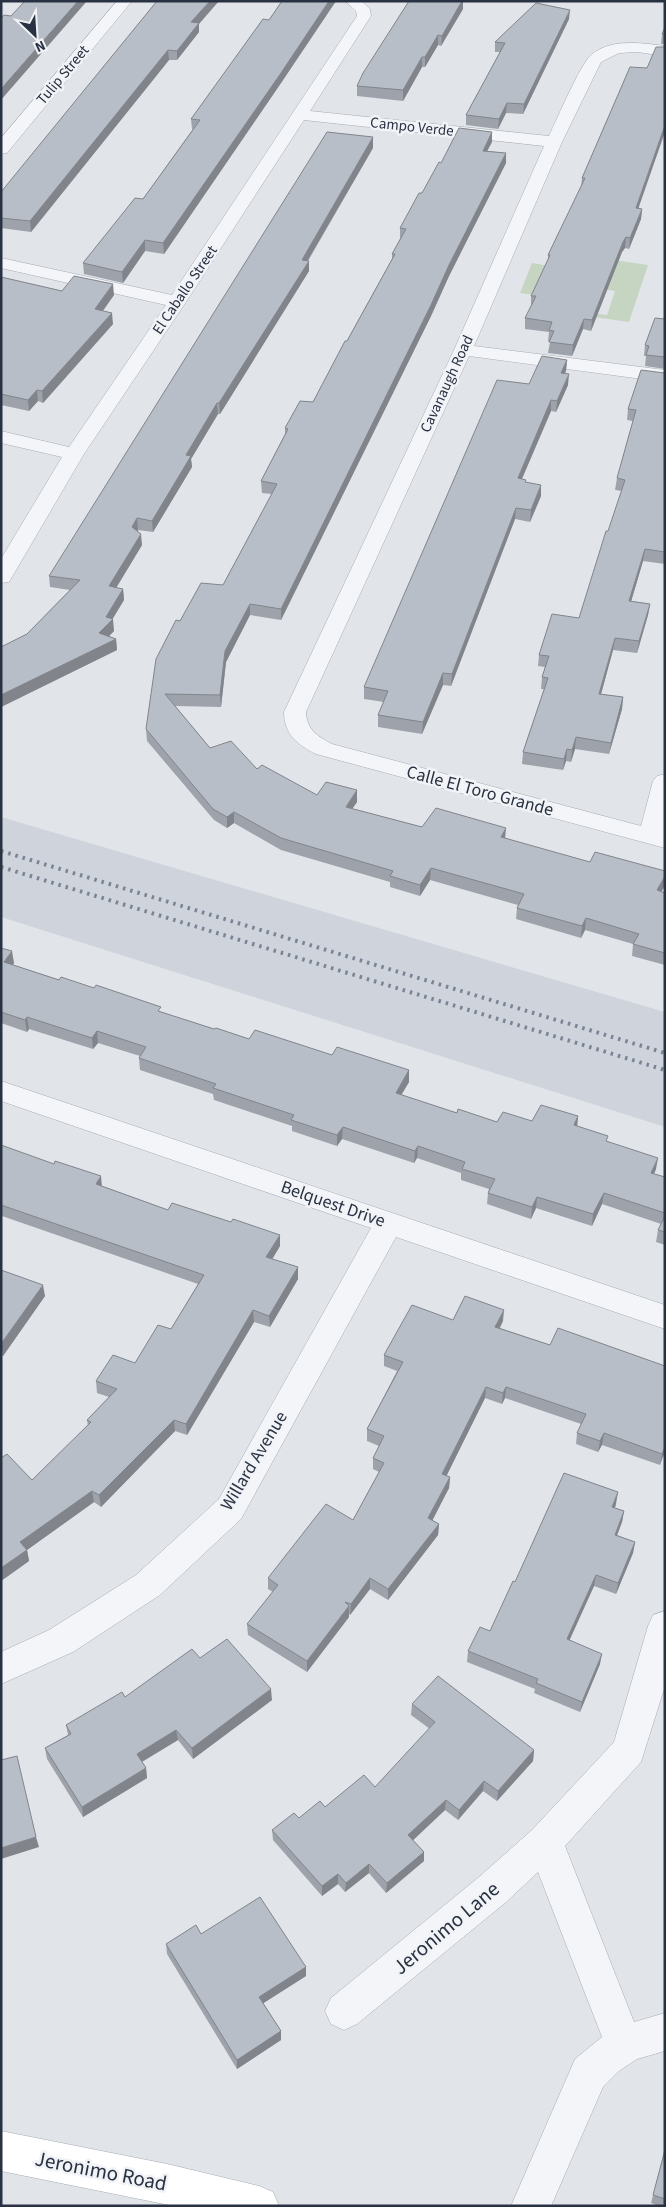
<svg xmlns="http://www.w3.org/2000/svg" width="666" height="2207" font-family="'Source Sans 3',sans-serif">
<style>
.built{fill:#cfd4dc}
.green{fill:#c6d4c2}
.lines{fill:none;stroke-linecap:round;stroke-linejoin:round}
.minor-casing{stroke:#a6acb4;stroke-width:1}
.secondary-casing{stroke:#a6acb4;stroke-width:1}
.minor{fill:#f4f5f8;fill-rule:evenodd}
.secondary{fill:#fff;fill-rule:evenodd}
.rail{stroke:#7a8494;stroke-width:4;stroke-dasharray:2.5 5;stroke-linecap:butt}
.wall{fill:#9ea3ab}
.shaded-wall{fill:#81858b}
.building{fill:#b8bec7;stroke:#81858b}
.labels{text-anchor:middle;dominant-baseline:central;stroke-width:5;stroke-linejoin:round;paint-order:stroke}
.far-street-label{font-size:15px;fill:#293242;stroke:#f1f3f7}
.street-label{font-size:18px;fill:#293242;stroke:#f1f3f7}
.near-street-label{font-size:21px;fill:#293242;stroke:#f1f3f7}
</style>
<rect width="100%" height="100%" fill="#e1e5ea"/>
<!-- built -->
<path class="built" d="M1,817l664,195v115l-664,-210z"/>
<!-- green -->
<path class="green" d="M613,260l35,5 -19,57 -70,-10v-3l48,6 8,-24 -42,-6 -6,14 -47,-6 12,-30 36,6z"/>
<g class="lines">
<defs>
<path id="minor" d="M117,1h15l-125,152 -6,1v-16z
M345,1h17l8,8 1,7 -61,95 239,25c7,-15 32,-73 42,-81 20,-17 50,-12 74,-9v10l-28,-4 -18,1 -18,9 -39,80 -88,204 191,24v12l-196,-26 -163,356c1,18 11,24 26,32l309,82 12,-45 4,-5 8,-2v74l-349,-94c-19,-9 -32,-21 -32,-42l170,-362 90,-204 -240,-26 -118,182 -102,152 -72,123 -3,5 -8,1v-24l61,-102 -61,-14v-12l68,16 97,-142 -165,-37v-10l171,37 185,-279 -1,-5z
M1,1081l664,224v24l-269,-92 -155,282 -81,76 -87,57 -72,32v-32l48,-22 87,-55 83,-76 152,-271 -370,-127z
M665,1611v75l-24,76 -76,84 69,176 31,-9v38l-28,8 -18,12 -16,16 -52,119h-40l64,-147 27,-22 -64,-165 -33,31 -148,121 -13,6 -13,-6 -6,-13 6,-13 148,-121 53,-47 82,-88 34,-116 5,-11z"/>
<path id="secondary" d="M1,2131l166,33 92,22 14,6 6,14h-105l-173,-35z"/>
</defs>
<!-- minor casing -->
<use href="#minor" class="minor-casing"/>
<!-- secondary casing -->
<use href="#secondary" class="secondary-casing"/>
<!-- minor -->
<use href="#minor" class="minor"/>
<!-- secondary -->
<use href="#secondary" class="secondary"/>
<!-- rail -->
<path class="rail" d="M1,851l664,202
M1,867l664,203"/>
</g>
<!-- wall -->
<path class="wall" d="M282,1h54l-55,82 -117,171 -19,-3 -22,32 -39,-9 -1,-11 60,-64 50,-70h-1l-1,-10 78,-99z
M409,1h54v8l-22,37 -3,-1 -13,22h-3l-19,34 -46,-5v-10z
M569,19l-46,95 -17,-1 -8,16 -32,-4v-10l34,-63h-5v-10z
M199,24v8l-22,28h-8l-138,172 -30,-4v-36z
M665,27v17h-4l1,-10z
M630,67l9,141 3,1 -1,10 -12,30 -4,-1 -3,4 -31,79 -8,-2 -11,27 -24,-3 2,-11 -2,-1 1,-9 -24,-3v-11l6,-11v-11l17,-36v-5l33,-68 1,-9z
M492,132v10l-5,9 19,2v10l-57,113 -18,40 -150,304 -31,-5 -24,47 -5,45 -46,-1 35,42 107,47 40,7 -5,7 70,18 84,11 159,55v72l-33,-9 1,-12 -48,-14 -4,8 -65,-19 1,-11 1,-3 -88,-25 -10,16 -30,-9v-5l-109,-32 -47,-27 -7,5 -13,-8 -67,-79 -1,-12 34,-108 43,-36 49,-91 -10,-1 -1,-12 24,-47v-6l28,-26 79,-143v-5l8,-15v-11l41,-65z
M373,148l-65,113 1,10 -89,143h-2l-27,45 1,8 -39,65 -15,-2v1l4,14 -26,43 7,1 1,11 -12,19 2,12 -5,5 7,3 1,11 -116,57v-60l26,-13 43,-44 -20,-3 -1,-11z
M1,277l61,14 52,4 -11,16 10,13 -70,79 -5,-2 -9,10 -28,-6z
M665,319v50l-20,-3 1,-10h-2l1,-11z
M567,360l-1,11 -1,2 3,12 -12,27 -5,-1 -29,68 19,17 -11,26 -15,-3 -64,167 -8,-1 -21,49 -44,-7v-12l6,-13 -20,-3v-12l165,-303z
M665,373v191l-22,-3 -12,40 19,3 -2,11 -11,38 -24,-3 -12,44 22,3 -1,12 -13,45 -34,-5 -4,13 -5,-1 -3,9 -41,-6 1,-12 21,-63h-3l1,-12 3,-10 -7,-1 1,-11 40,-37 43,-127 -7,-1 2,-12 16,-57 -6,-1 1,-11z
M1,948l13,15 -1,2 201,64 35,10 160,31v12l-8,13 56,18 40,9 35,-1 46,-5 -1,10 31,16 48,27 -2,5 11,3v68l-9,-3 2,-12 3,-6 -59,-20 -10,22 -56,-18 -5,11 -44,-15 1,-11 1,-4 -28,-9v-7l-44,-15 -3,5 -72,-24 -5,7 -45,-15v-5l-78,-26 -1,-6 -73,-24 -1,-12 1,-2 -42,-13 -5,6 -64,-20 -2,3 -26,-9z
M1,1145l101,41 66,24 63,12 49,13v11l-8,13 26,8v12l-28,48 -16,-5 -67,113 -12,-4 -74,76 -7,-5 -67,48 2,11 -28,20 31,-101 56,-54 -1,-6 22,-23 -12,-4 -1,-12 39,-18 36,-34 27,-45 -196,-68 -1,1z
M1,1270l44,26 -42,60 -2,-1z
M453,1320l50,1 -3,7 50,17 115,21v91l-2,-1 -3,9 -58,-20 -4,7 -22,-8 1,-11 4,-9 -76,-26 -3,6 -17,-6 -39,78 4,1 -1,11 -17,32 7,4 -1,11 -50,65 -18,-11 -20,26 -1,-1v3l-42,55 -59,-37 -1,-11 26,-32 -5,-3v-11l85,-58 26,-48 -6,-3v-11l6,-12 -12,-5v-12l30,-58 -13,-5v-11z
M616,1504l-1,4 9,3 -2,11 -5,13 18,7 -2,11 -17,41 -22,-8 -25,55 31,23 -20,48 -46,-19 1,-4 -68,-27 1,-11 22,-20 25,-49z
M200,1658l72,42 -79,59 -15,-19 -36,22 4,6 1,10 -64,39 -36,-58 -2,-11 23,-13 -2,-10 59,-28z
M412,1704l122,46 -1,11 -36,40 -14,-10 -25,29 -13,-10 -32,30 11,12v9l-38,32 -17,-20 -24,19 -7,-8 -16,12 -49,-56 -1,-10 53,-23 50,-20 55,-58 -19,-14z
M201,1934l105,33v9l-43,27 18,28v9l-44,29 -70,-115 -1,-10z
M665,2148v58h-6l-8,-3z"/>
<!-- shaded-wall -->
<path class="shaded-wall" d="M78,1h9l-86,99v-11z
M210,1h9l-20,23v8l-22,28v-9l14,-29z
M329,1h7l-55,82 -117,171 -1,-11z
M462,1h1v8l-22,37 1,-10z
M570,10l-1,9 -46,95 1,-10z
M438,35v10l-13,22v-10z
M168,50l1,10 -138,172 -1,-11z
M422,57v10l-19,34v-11z
M507,103l-1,10 -8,16 1,-10z
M665,125v7l-30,86 1,-10z
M492,132v10l-10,19 1,-10z
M373,137v11l-71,122v-10z
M506,153v10l-57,113 -18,40 -150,304v-11l168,-344z
M642,209l-1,10 -12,30 1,-11z
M626,237l-1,11 -3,4 -31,79 1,-11 31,-78z
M145,240v11l-22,32 -1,-11z
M309,261v10l-89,143 -1,-11z
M113,284l1,11 -18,25 -1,-11z
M112,313l1,11 -70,79 -1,-12z
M584,319l-1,10 -11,27 1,-11z
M567,360l-1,11 -6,13 1,-11z
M569,374l-1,11 -12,27 1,-11z
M37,390l1,11 -9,10 -1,-11z
M551,400v11l-34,79 1,-12z
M217,403l1,11 -27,45 1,8 -39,65 -1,-11 34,-66z
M541,485v11l-11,26 1,-12z
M516,508l-1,11 -64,167 1,-12z
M137,518l1,12 -5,9 -1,-12z
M141,534l1,11 -32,53 -1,-12z
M645,549l-2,12 -15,51 1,-11z
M123,589l1,11 -12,20 1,-1 1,12 -14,14 -1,-12 7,-16z
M250,604v11l-24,47 -5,45 -1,-12 5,-44z
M650,604l-2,11 -11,38 2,-12z
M615,638l-2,12 -15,55 1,-11z
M116,639l1,11 -116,57v-12z
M443,673v12l-21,49 1,-12z
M623,697l-1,12 -13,45 2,-11z
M576,737l-1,12 -4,13 1,-12z
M567,749l-1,12 -3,9 1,-11z
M357,790v12l-12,17 1,-12z
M234,812v11l-7,5v-11z
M506,828l-1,12 -4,-3z
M431,868l-1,12 -10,16v-11z
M665,876v9l-9,17 1,-12z
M586,918l-1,12 -4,8 1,-12z
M12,951l2,12 -8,11 -2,-12z
M27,1017l2,12 -2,3 -2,-12z
M97,1031l1,12 -5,6 -1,-11z
M409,1070v12l-13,22v-11z
M578,1116l-1,12 -3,-3z
M343,1127l-1,12 -5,7v-11z
M418,1146l-1,12 -3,5 1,-12z
M658,1158l-2,11 -7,16 2,-12z
M101,1176l1,12 -6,-4z
M604,1193l-2,11 -10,22 1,-12z
M537,1197l-1,11 -5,11 1,-12z
M280,1235v11l-13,22 -1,-11z
M298,1267v12l-28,48 -1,-11z
M43,1285l2,11 -42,60 -2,-12z
M253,1310l1,12 -67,113 -1,-11z
M504,1310l-1,11 -9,17 1,-11z
M486,1387l-1,11 -43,87v-11z
M506,1387l-1,11 -3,6 1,-11z
M174,1420l1,11 -74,76 -2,-12z
M604,1433l-2,12 -4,7 2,-11z
M665,1447l-2,9 -3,9 2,-11z
M450,1477l-1,11 -21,41v-11z
M92,1491l2,11 -67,48 2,11 -28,20v-13l19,-26z
M618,1492l-2,12 -5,14 1,-11z
M624,1511l-2,11 -9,24 2,-11z
M439,1524l-1,11 -50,65v-11z
M635,1542l-2,11 -17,41 2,-11z
M596,1575l-2,11 -29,64 2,-11z
M370,1578v11l-20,26 1,-11z
M349,1606v11l-42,55v-11z
M602,1654l-2,10 -20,48 2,-10z
M271,1689l1,11 -79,59 -1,-11z
M176,1730l2,10 -40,24 -1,-10z
M534,1750l-1,11 -36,40 1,-10z
M146,1768l1,10 -64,39 -1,-10z
M484,1781l-1,10 -25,29 1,-10z
M446,1800l-1,10 -37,35v-10z
M36,1837l3,10 -38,12v-11z
M424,1852v9l-38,32 1,-10z
M369,1864v9l-24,19 1,-9z
M338,1874v10l-16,12v-10z
M306,1967v9l-47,30v-9z
M281,2031v9l-44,29v-9z"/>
<!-- building -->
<path class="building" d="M25,1h53l-77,88v-71l3,-3 7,1z
M157,1h53l-19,21 8,1 -22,28 -9,-1 -138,171 -29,-3v-26z
M282,1h47l-48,72 -118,170 -18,-3 -23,32 -39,-9 52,-65 8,1 57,-79 -9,-1 72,-100 6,1z
M409,1h53l-20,35 -4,-1 -13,22h-3l-19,33 -46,-4 6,-13z
M536,3l34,7 -46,94 -17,-1 -8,16 -33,-4 39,-72 -10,-1z
M665,27v7h-3z
M656,47h9v78l-29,83 6,1 -12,29 -4,-1 -3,5 -31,78 -8,-1 -11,26 -24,-3 5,-11 -5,-1 3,-8 -27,-4 11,-22h-5l19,-41h-2l37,-77h-3l48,-111 17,1z
M459,128l33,4 -9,19 23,2 -57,112 -18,40 -150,304 -31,-5 -25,47 -5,44 -55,-1 45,54 21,-7 26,28 5,-4 55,30 9,-13 31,8 -11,17 76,20 14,-19 70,20 -5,9 89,25 5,-10 70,19v5l-8,14 8,3v60l-32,-9 6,-10 -53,-16 -4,8 -65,-18 7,-14 -93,-26 -11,17 -30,-9 3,-5 -112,-33 -47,-26 -7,5 -14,-8 -67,-80 10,-70 20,-39 4,1 21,-38 22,2 54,-101 -16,-3 27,-52 -3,-1 15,-27 13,1 32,-61h2l48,-87h-3l14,-25 -6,-1 19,-35h3l17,-31 2,1z
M327,132l46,5 -71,123 7,1 -90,142h-2l-31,52 5,1 -39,65 -15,-3 -5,9 9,7 -32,52 14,3 -17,28 7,2 -14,14 17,6 -115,56v-48l26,-13 53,-54 -31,-4z
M74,276l39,8 -18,25 17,4 -70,78 -5,-1 -9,10 -27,-6v-117l61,14z
M655,318l10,1v38l-19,-2 3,-9 -4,-1z
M542,356l25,4 -6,13 8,1 -12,27 -6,-1 -33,78 8,2 -1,2 16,3 -10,25 -15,-2 -64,166 -9,-1 -20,49 -45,-7 10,-24 -24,-4 133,-307 32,4z
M641,370l24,3v179l-20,-3 -16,52 21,3 -11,37 -24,-3 -16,56 24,3 -12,46 -35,-6 -4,13 -5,-1 -3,10 -41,-7 25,-74 -6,-1 7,-21 -10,-1 13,-41 27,4 27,-87h2l17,-51 -8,-2 19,-68 -8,-1z
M1,948l11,3 -8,11 55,18 2,-3 33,11 2,-3 65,22 -3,4 56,18 2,-1 33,11 6,-9 77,25 5,-8 72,23 -13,23 61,20 1,-4 39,13 6,-10 29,9 9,-16 37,11 -4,9 34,11 -2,5 52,17 -7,15 14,4v36l-61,-20 -11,21 -56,-17 -5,10 -44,-14 7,-14 -33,-10 3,-7 -47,-16 -3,5 -72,-24 -6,8 -46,-15 3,-5 -81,-27 3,-4 -77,-26 7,-11 -49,-16 -5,7 -65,-21 -2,3 -24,-8z
M1,1145l53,19 1,-3 46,15 -5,8 72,26 4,-7 59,19 2,-3 47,16 -14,22 32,10 -29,49 -16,-6 -67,114 -12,-4 -75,75 -7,-4 -72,51 7,8 -26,18v-110l6,-4 25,26 59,-58 -4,-2 30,-31 -21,-8 17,-26 22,8 23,-38 13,4 33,-54 -203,-70z
M665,1216v16l-7,-2z
M1,1270l42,15 -42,59z
M465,1296l39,14 -9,17 55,18 8,-17 107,38v81l-3,7 -58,-21 -4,8 -23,-8 9,-19 -80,-27 -3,6 -17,-6 -44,87 8,3 -22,41 11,6 -51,65 -18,-11 -19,26 -6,-2 4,4 -42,55 -60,-37 31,-39 -10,-7 58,-74 27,16 31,-57 -11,-5 11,-22 -17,-7 36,-67 -19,-7 28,-50 41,15z
M564,1473l54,19 -6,15 12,4 -9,24 20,7 -17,41 -22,-8 -29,64 35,15 -20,48 -46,-19 2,-4 -70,-28 12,-24 10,4 23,-50 2,1z
M227,1639l44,50 -79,59 -16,-18 -39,24 9,14 -64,39 -37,-59 26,-14 -5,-9 56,-33 3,5 67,-48 8,9z
M438,1676l96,74 -36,41 -14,-10 -25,29 -13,-10 -38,35 16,17 -37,31 -18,-19 -23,19 -8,-9 -16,12 -50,-56 22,-17 5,5 21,-17 5,6 39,-32 11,12 60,-65 -23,-18z
M17,1756l19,81 -35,11v-88z
M260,1897l46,70 -47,30 22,34 -44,29 -71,-116 30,-19 5,9z
M665,2150v49l-12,-4z"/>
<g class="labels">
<!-- far-street labels -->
<g class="far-street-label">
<text transform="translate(63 75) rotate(-50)">Tulip Street</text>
<text transform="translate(412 127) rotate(6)">Campo Verde</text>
<text transform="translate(185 290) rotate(-56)">El Caballo Street</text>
<text transform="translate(447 384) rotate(-65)">Cavanaugh Road</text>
</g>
<!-- street labels -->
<g class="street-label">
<text transform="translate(480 791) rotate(15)">Calle El Toro Grande</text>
<text transform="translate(333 1204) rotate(19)">Belquest Drive</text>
<text transform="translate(254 1461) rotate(-59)">Willard Avenue</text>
</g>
<!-- near-street labels -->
<g class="near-street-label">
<text transform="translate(446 1928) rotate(-40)">Jeronimo Lane</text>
<text transform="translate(101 2171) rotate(11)">Jeronimo Road</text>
</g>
</g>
<!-- border -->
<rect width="666" height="2207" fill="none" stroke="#293242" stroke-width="5"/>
<!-- north arrow -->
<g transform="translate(35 35) rotate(155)" stroke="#f1f3f7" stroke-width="4" paint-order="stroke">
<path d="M0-4L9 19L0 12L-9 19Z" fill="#293242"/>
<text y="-8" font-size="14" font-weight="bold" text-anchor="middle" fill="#293242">N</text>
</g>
</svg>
